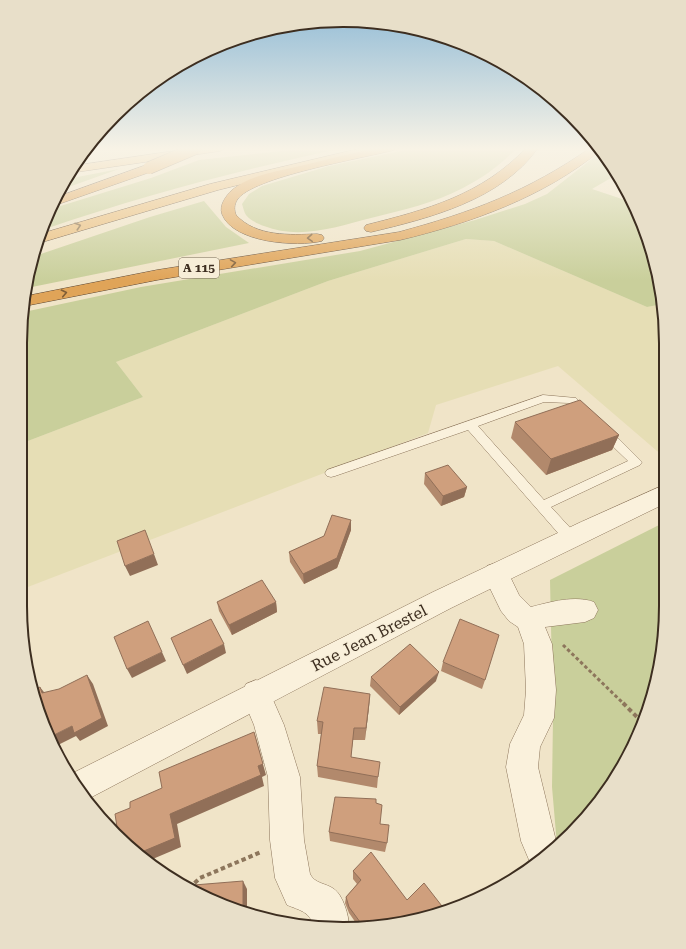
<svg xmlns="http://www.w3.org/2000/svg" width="686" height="949" font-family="'Roboto Serif',serif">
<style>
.farmland{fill:#e6deb5}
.green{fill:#c9cf9b}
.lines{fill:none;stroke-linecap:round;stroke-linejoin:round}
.service-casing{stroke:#8d765c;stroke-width:1}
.minor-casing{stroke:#8d765c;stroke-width:1}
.tertiary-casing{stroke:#8d765c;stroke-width:1}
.trunk-casing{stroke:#5b4430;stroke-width:1}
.motorway-casing{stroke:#5b4430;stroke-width:1}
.path-far1{stroke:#8d765c;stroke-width:3;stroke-dasharray:3.5 2.5;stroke-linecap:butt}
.path{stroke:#8d765c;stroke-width:4;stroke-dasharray:4.5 3;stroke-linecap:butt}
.service{fill:#faf1dc;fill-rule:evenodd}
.minor{fill:#faf1dc;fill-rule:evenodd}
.tertiary{fill:#faf1dc;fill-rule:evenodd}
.trunk{fill:#eabe7c;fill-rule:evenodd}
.motorway{fill:#e0a458;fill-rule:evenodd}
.motorway-bridge-casing{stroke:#5b4430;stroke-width:13;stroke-linecap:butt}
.motorway-bridge{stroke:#e0a458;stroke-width:12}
.wall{fill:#b2896c}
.shaded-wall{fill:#916f58}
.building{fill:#cf9f7d;stroke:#916f58}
.oneway{stroke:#8b6f49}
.oneway2{stroke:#7e5d36}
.labels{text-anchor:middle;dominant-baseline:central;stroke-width:3;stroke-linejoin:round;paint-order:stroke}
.shield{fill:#f7eed8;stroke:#756857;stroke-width:1}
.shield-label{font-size:12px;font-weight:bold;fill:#3d2e20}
.near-street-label{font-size:16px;fill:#3d2e20;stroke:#f7eed8}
.rim{fill:none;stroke:#3d2e20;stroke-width:2}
</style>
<rect width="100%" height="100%" fill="#f0e4c8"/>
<!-- farmland -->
<path class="farmland" d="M466,239l28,2 153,66 16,-3 1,153 -106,-91 -122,39 -8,28 -408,157v-146l123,-47 -27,-35 212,-81z"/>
<!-- green -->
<path class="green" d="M307,148h37c-101,21 -202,48 -299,81l9,-21 97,-30 48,-18z
M415,148h102c-18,18 -31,28 -54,40 -29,15 -60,22 -92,30 -35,9 -72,22 -107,8 -6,-2 -14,-6 -18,-11 -2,-3 -3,-8 -4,-11l7,-10 13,-8 67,-20z
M602,151l14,24 -24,14 39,13 10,17 22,85 -16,3 -153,-66 -28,-2 -138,42 -212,81 27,35 -123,47v-101l4,-31 117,-25 219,-36 115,-31 50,-16 22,-10z
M119,169l-56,20 4,-10z
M204,201l22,26 23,16 -222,45 5,-31 118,-40z
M665,522v105l-10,63 -22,59 -34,54 -42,42 -5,-58 1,-69 -3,-138z"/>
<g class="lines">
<defs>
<path id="service" d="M543,395l33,3 13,14 -1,3c-9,2 -13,-6 -19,-12l-25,-1 -66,24 66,74 84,-39 -27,-26 -2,-3 2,-3h8l33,33 -2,3 -89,42 24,26 2,4 -2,4 -5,1 -5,-1 -97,-111 -133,46 -4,1 -4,-1 -2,-3 2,-3z"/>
<path id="minor" d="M496,563l9,3 14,29 12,12c19,-5 44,-12 63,-5l4,8 -4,8 -9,4 -40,5 7,17 4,46 -2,28 -14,29 -2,20 19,78 -17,17 -8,5 -11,-26 -15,-74 4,-23 14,-29 2,-25 -2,-46 -6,-17 -9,-6 -8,-10 -18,-37 4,-8z
M256,680l10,4 18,41 16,52 4,63 6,34c5,10 16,9 24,15 9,6 15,27 15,37h-36c-2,-14 -14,-16 -26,-21l-12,-27 -5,-38 -2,-63 -14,-52 -13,-31 5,-10z"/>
<path id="tertiary" d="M664,485v19l-213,104 -363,191 -1,1 -13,-15 -5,-10 364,-183 148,-70z"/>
<path id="trunk" d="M194,148h32l-6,3 -150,22 3,-7z
M362,148h20l-2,2 -162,40 -172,51 -7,1 4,-9 167,-49z"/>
<path id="motorway" d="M374,148h22l-2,2c-30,8 -143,27 -157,50 -3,5 -3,10 -1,15 20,22 54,20 81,19l5,1 2,3 -2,3c-25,6 -89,2 -100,-27 -3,-9 4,-18 10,-24 18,-15 46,-19 68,-24 25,-6 50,-12 74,-18z
M526,148h12c-37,52 -108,70 -167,84l-5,-1 -2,-3 2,-3c60,-15 116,-30 160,-77z
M590,148h10l1,2c-57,47 -130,73 -201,90l-243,40 -132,26 1,-10 131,-26 242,-38c71,-19 130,-41 191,-84z
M149,164l4,1 2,3 -2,3 -97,34 4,-9z"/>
</defs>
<!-- service casing -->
<use href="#service" class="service-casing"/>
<!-- minor casing -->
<use href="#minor" class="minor-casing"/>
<!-- tertiary casing -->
<use href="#tertiary" class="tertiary-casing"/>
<!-- trunk casing -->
<use href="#trunk" class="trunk-casing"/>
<!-- motorway casing -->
<use href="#motorway" class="motorway-casing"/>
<!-- path-far1 -->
<path class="path-far1" d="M563,645l61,59"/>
<!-- path -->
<path class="path" d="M623,703l20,20
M189,888l11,-10 61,-26"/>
<!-- service -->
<use href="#service" class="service"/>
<!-- minor -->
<use href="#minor" class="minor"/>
<!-- tertiary -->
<use href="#tertiary" class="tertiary"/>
<!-- trunk -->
<use href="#trunk" class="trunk"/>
<!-- motorway -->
<use href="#motorway" class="motorway"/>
<defs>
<path id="motorway-bridge" d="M149,168l47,-20"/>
</defs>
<!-- motorway-bridge casing -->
<use href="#motorway-bridge" class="motorway-bridge-casing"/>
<!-- motorway-bridge -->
<use href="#motorway-bridge" class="motorway-bridge"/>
</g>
<!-- wall -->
<path class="wall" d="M515,422l104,13 -7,15 -66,25 -35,-37z
M425,473l42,14 -3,10 -23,9 -17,-22z
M351,520v10l-14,38 -33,16 -14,-22 -1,-10 35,-16z
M217,602h59l1,10 -45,23 -13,-24z
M443,662l42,18 -3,9 -41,-18z
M371,677l65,4 -37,34 -29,-29z
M370,694l-1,13 -4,33h-12l-2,17 27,20 -1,11 -59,-11 -1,-11 4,-32h-3l-1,-13z
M376,803l4,21 7,19 -2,9 -55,-11 -1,-9z
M353,871l54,29 38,10 -60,16h-27l-9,-13 -4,-10 1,-6 11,-13 -4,-5z"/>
<!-- shaded-wall -->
<path class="shaded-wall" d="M619,435l-7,15 -66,25 5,-16z
M467,487l-3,10 -23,9 2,-10z
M351,520v10l-14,38 -33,16 -1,-10z
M154,554l4,11 -28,11 -5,-10z
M276,602l1,10 -45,23 -3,-10z
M224,644l2,9 -39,21 -4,-9z
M162,652l4,9 -34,17 -5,-9z
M439,672l-3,9 -37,34 1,-8z
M87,675l6,9 15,42 -28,15 -4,-5 -20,10 -4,-10 20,-10z
M40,687l7,9 -5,-3z
M370,694l-1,13 -4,33 1,-12z
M254,732l12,43 -4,2 2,9 -87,38 4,23 -33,14 -6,-5h-1l-11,-7 40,-35 88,-48z
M243,881l4,8v21l-4,-1z"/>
<!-- building -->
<path class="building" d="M580,400l39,35 -68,24 -36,-37z
M448,465l19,22 -24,9 -18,-23z
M332,515l19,5 -14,38 -34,16 -14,-22 35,-16z
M145,530l9,24 -29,12 -8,-25z
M262,580l14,22 -47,23 -12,-23z
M211,619l13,25 -41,21 -12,-27z
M460,619l39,16 -14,45 -42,-18z
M148,621l14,31 -35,17 -13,-32z
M410,644l29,28 -39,35 -29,-30z
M87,675l15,43 -28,15 -2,-7 -20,10 -20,-45 8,-4 2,6 17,-4z
M324,687l46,7 -4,34h-12l-3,29 29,5 -2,15 -61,-11 6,-44 -6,-1z
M254,732l9,32 -5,2 3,9 -91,39 5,24 -36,15 -1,-7 -8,3 -17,-19 4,-3 -2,-13 15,-6v-6l32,-14 -3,-16z
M335,797l41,2v4l6,2 -2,19 9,1 -2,18 -58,-11z
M371,852l36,48 17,-17 21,27 -57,15 -2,-3 -3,4h-20l-14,-19 -3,-10 15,-17 -8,-9z
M243,881v28l-43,-13 -6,-5v-6z"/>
<!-- one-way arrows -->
<defs><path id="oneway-chevron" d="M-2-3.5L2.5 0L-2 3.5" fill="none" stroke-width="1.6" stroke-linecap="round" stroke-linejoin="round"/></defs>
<use class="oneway" href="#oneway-chevron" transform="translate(78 226) rotate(-18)"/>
<g class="oneway2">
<use href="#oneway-chevron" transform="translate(310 238) rotate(176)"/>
<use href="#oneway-chevron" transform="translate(233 263) rotate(-9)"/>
<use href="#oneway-chevron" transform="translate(64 293) rotate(-12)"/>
</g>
<!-- sky -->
<linearGradient id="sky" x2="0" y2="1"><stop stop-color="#8fbad6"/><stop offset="0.53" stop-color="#f8f3e6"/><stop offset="1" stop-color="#f8f3e6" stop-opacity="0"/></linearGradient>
<rect width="686" height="281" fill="url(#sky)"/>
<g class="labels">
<!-- shield labels -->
<rect class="shield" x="179" y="258" width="40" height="20" rx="3"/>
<g class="shield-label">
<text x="199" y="268">A 115</text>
</g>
<!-- near-street labels -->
<g class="near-street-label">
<text transform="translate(369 638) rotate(-27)">Rue Jean Brestel</text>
</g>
</g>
<!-- crop -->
<path d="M0 0H686V949H0ZM343 27H343A316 316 0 0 1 659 343V606A316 316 0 0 1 343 922H343A316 316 0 0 1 27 606V343A316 316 0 0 1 343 27Z" fill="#e8dfc9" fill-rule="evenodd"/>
<path class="rim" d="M343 27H343A316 316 0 0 1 659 343V606A316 316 0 0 1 343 922H343A316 316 0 0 1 27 606V343A316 316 0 0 1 343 27Z"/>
</svg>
